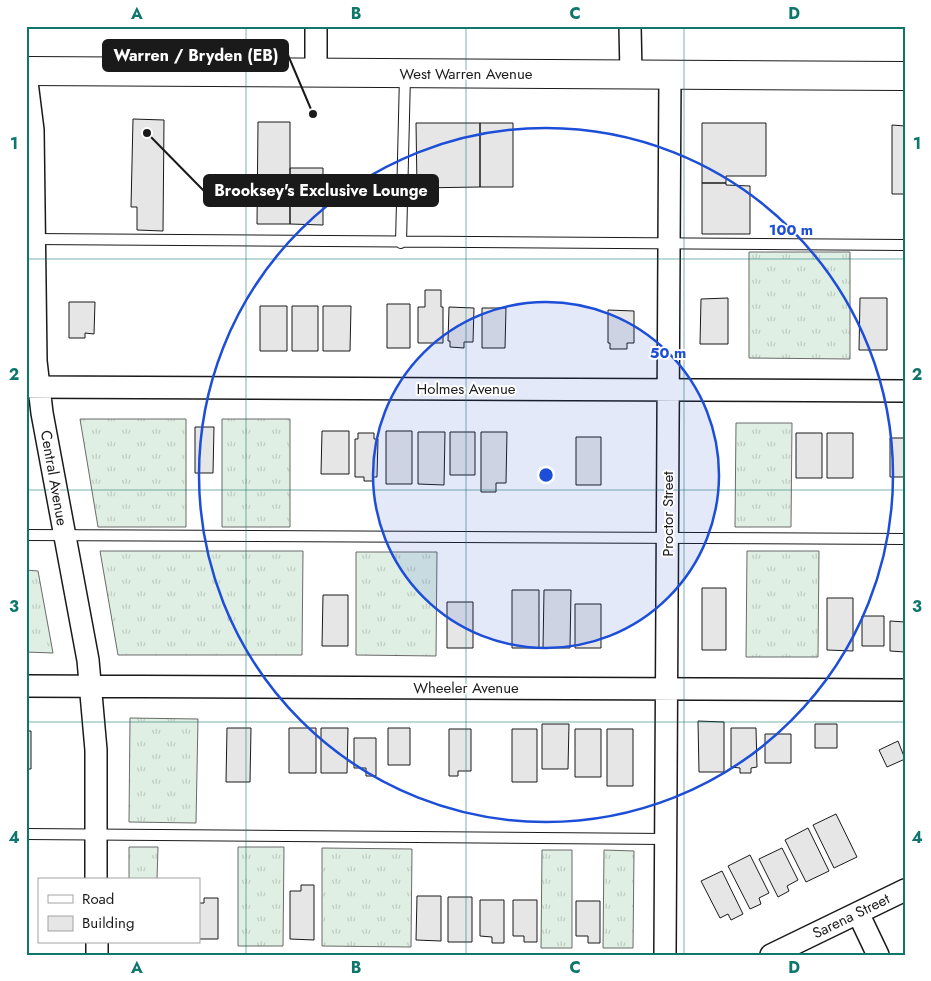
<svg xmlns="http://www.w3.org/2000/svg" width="931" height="981" font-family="Jost,sans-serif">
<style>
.grass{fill:url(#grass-tufts);stroke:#6a6a6a}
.building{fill:#e6e6e6;stroke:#1a1a1a}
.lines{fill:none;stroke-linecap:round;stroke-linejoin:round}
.service-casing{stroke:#1a1a1a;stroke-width:12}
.minor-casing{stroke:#1a1a1a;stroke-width:24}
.primary-casing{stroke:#1a1a1a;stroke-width:30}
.service{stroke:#fff;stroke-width:10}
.minor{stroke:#fff;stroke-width:21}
.primary{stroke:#fff;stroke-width:28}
.grid{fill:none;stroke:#0f766e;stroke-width:1;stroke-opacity:0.55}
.ring{fill:none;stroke:#1d4ed8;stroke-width:2.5}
.labels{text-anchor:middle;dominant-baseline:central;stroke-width:4;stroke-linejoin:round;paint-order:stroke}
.street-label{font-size:15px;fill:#1a1a1a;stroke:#fff}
.centre{fill:#1d4ed8;stroke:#fff;stroke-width:2.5}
.ring-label{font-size:15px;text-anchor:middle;font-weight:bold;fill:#1d4ed8;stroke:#fff;stroke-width:4;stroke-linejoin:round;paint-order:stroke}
.leader{fill:none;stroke:#1a1a1a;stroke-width:2}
.callout-dot{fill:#1a1a1a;stroke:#fff;stroke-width:2}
.callout{fill:#1a1a1a;stroke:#1a1a1a;stroke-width:2}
.callout-label{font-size:16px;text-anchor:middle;font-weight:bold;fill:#fff}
.neatline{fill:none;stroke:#0f766e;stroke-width:2}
.grid-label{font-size:16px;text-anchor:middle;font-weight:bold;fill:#0f766e}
</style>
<defs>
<pattern id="grass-tufts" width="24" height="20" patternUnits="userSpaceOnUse" patternTransform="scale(1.25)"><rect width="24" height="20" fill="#e0efe3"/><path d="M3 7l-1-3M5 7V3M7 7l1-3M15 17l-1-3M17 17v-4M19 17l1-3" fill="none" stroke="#c0ccc2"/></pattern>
</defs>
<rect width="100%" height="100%" fill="#fff"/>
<!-- grass -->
<path class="grass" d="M749,252h101v107l-101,-1z
M80,419h106v108h-88z
M222,419h68v108h-68z
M736,423h56l-1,104h-56z
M100,551h203l-1,104h-184z
M747,551h72l-1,106h-72z
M356,552h81l-1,104 -80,-1z
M26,570l12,1 15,82 -27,-1z
M130,718l68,1 -2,104 -67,-1z
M129,847h29l-1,33h-28z
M238,847h46l-1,99h-45z
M322,848l90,1 -1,98 -89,-1z
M542,850h30v98h-31z
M604,850l30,1 -1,97h-30z"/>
<!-- building -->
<path class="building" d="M133,119l31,1 -1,111 -26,-1v-23h-6z
M258,122h32v102h-33z
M416,123h64v64l-63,1z
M480,123h33v64h-33z
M702,123h64v53h-40v7h-24z
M892,125l13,1v68h-13z
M290,168h33v57l-33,-1z
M702,183h24v2l24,1v48h-48z
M425,290h16v17h2v36h-25v-36h7z
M728,298v46h-28l1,-45z
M860,298h27v52h-28z
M69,302h26l-1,32 -9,-1v5h-16z
M387,304h23v44h-23z
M260,306h27v45h-27z
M292,306h26v45h-26z
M323,306h28l-1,45h-27z
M449,307l25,1 -1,34h-9v6l-14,-1v-6h-2z
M482,308h24l-1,40h-23z
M608,310l26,1v32h-7v6h-17v-6h-2z
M195,427h19l-1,46h-18z
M322,431h27v43h-28z
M386,431h26v53h-26z
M418,432h27l-1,53 -26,-1z
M450,432h25v43h-25z
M481,432h26l-1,51h-10v9h-15z
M358,433h16v6h4l-1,38h-4v4h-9v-4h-9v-38h3z
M796,433h26v45h-26z
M827,433h26v45h-26z
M576,437h25v48h-25z
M890,438h15v39h-15z
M702,588h24v62h-24z
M512,590h27v58h-27z
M544,590h27l-1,58h-27z
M323,595h25v51h-26z
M827,598h26v53l-26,-1z
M447,602h26v46h-26z
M575,604h26v44h-26z
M862,616h22v30h-22z
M890,621l15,1v30l-15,-1z
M698,721l26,1v50h-25z
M542,724h27l-1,45h-26z
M815,724h22v24h-22z
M227,728h24l-1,54h-24z
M289,728h27v45h-27z
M321,728h27l-1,45h-26z
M388,728h22v37h-22z
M731,728h25l1,39 -6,1v5h-11v-5l-9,-1z
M449,729h22v42h-13v5h-9z
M512,729h25v53h-25z
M575,729h26v48h-26z
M607,729h26v57h-26z
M26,731h5v38h-5z
M765,734h26v29h-26z
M354,738h22v38h-10v-8h-12z
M898,741l7,18 -18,8 -8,-17z
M836,814l21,43 -23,11 -21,-43z
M808,828l21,43 -23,11 -21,-42z
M782,848l16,32 -11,6 2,5 -11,6 -19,-38z
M750,855l19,38 -10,5 2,6 -11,5 -22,-43z
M722,871l21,43 -12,6 -3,-6 -8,4 -19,-37z
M301,885h13v55l-24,-1v-48h11z
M26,889h2v47h-2z
M417,896h24v45l-25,-1z
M448,897h24v45h-24z
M204,898h14v41h-19v-36h5z
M480,900h24v43h-12v-6l-12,-1z
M513,900h24v42h-13v-6h-11z
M576,901h24v42h-12v-7h-12z"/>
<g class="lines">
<defs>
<path id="service" d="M32,239l873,6
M401,243l4,-168
M26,535l879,4
M26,834l640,5"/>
<path id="minor" d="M316,26v47
M630,26l1,48
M26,74l7,56 3,231 6,52 46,247 8,90v130
M26,387l879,4
M26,686l879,4
M858,913l20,42
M97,942v13
M665,955l5,-881
M771,955l134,-65"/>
<path id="primary" d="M26,71l879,5"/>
</defs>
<!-- service casing -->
<use href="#service" class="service-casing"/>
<!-- minor casing -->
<use href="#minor" class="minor-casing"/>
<!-- primary casing -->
<use href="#primary" class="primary-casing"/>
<!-- service -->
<use href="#service" class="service"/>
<!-- minor -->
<use href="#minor" class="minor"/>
<!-- primary -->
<use href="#primary" class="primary"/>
</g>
<!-- grid -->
<path class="grid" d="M246,26v929M466,26v929M684,26v929M26,259h879M26,490h879M26,722h879"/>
<!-- distance rings -->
<circle cx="546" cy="475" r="173" fill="#1d4ed8" fill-opacity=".12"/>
<g class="ring">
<circle cx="546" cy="475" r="173"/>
<circle cx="546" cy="475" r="347"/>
</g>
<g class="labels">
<!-- street labels -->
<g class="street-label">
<text x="466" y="74">West Warren Avenue</text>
<text x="466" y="389">Holmes Avenue</text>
<text transform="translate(54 478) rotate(80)">Central Avenue</text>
<text transform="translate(668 514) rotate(-90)">Proctor Street</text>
<text x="466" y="688">Wheeler Avenue</text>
<text transform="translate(851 916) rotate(-26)">Sarena Street</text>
</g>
</g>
<circle cx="546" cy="475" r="8" class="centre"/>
<g class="ring-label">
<text x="791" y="235">100 m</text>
<text x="668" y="358">50 m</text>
</g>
<!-- callouts -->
<path class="leader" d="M313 114L288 55M147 133L204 191"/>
<g class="callout-dot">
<circle cx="313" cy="114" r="5"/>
<circle cx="147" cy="133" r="5"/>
</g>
<g class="callout">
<rect x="103" y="40" width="185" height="31" rx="5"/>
<rect x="204" y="175" width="234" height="31" rx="5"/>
</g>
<g class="callout-label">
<text x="196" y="61">Warren / Bryden (EB)</text>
<text x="321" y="196">Brooksey's Exclusive Lounge</text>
</g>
<!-- border -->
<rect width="931" height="981" fill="none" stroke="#ffffff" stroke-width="55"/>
<!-- legend -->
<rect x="38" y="878" width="162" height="65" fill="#ffffff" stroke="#a3a3a3"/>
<rect x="48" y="895" width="25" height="8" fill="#ffffff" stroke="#a3a3a3"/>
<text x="82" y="904" font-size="15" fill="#1a1a1a">Road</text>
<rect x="48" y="916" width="25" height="15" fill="#e6e6e6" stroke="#a3a3a3"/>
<text x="82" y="928" font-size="15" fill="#1a1a1a">Building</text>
<rect x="28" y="28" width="876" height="926" class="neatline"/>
<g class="grid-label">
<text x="137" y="19">A</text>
<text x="356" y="19">B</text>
<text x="575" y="19">C</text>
<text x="794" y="19">D</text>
<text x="14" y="149">1</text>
<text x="917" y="149">1</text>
<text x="14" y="380">2</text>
<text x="917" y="380">2</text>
<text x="14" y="612">3</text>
<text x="917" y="612">3</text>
<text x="14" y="843">4</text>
<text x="917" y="843">4</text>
<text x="137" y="973">A</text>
<text x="356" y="973">B</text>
<text x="575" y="973">C</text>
<text x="794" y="973">D</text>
</g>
</svg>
